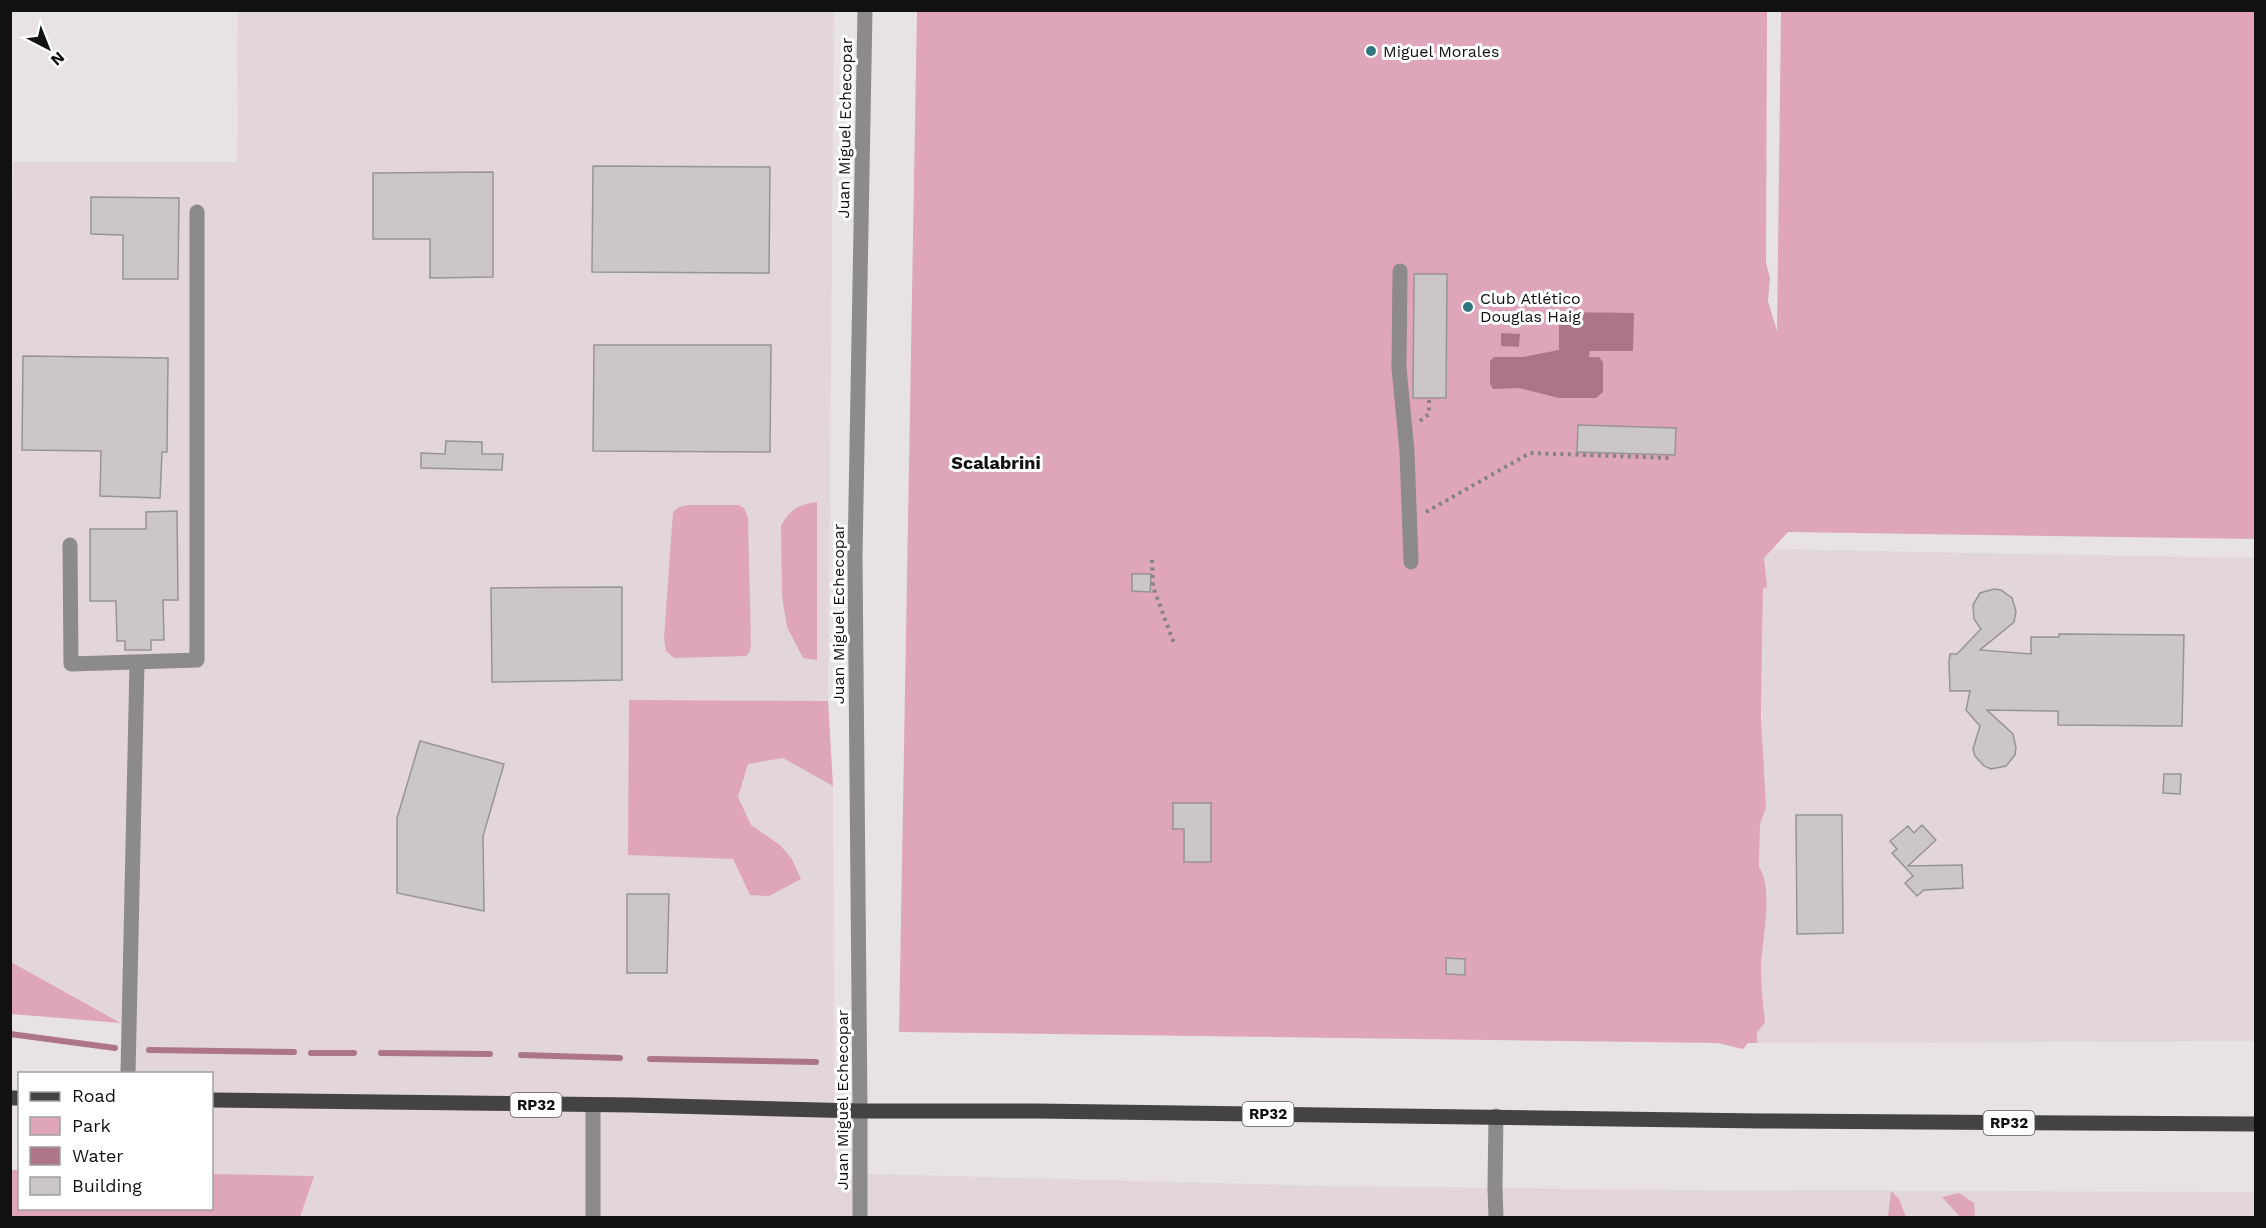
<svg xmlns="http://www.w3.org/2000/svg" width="2266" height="1228" font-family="'Work Sans',sans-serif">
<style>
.built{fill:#e2d6da}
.green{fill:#dfa5ba}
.water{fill:#ad758a}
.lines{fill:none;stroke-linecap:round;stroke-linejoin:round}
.stream{stroke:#ad758a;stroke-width:6}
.building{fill:#cbc7c8;stroke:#979495;stroke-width:1.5}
.path{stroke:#858283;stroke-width:4;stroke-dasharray:3 4.5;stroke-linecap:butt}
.minor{stroke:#8c8a8b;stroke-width:15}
.major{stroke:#454243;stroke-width:15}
.poi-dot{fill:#2f7880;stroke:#fff;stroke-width:2}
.labels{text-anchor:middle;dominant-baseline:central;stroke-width:6;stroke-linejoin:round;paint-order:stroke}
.shield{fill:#fff;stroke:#595858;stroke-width:1.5}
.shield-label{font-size:15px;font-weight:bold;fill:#121111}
.poi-label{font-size:16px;fill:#121111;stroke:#fff;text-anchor:start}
.street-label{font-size:16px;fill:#121111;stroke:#fff}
.neighbourhood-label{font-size:18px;font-weight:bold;fill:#121111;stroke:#fff}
</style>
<rect width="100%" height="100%" fill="#e7e3e4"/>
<!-- built -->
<path class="built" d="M238,11h596l-6,690 5,85 2,387 495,13 347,4 578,2v25h-1955l14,-41 -102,-2v-100l-92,-1 1,-51 -110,-60 -1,-624 3,-176h224z
M1764,549l491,9v483l-498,2z"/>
<!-- green -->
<path class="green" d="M917,11h850l-1,252 4,15 -2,23 9,30 4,-320h474v528l-467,-7 -24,26 3,29 -4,2 -2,128 5,91 -6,16 -1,43c15,23 3,72 2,100 0,18 2,37 4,56l-8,9v11h-9l-5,6 -25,-6 -819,-11z
M817,502v158l-14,-2 -16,-31 -5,-31 -1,-70c8,-16 18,-22 36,-24z
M688,505h51l5,3 4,10 3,126 -1,7 -4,5 -72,2 -8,-7 -2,-13 9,-126 6,-5z
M629,700l199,1 5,85 -50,-28 -35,6 -10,33 13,28 29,20 12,14 9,20 -32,17 -19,-1 -17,-36 -105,-4z
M10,962h1l110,61 -110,-9z
M11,1170h8l1,38h192v-34l102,2 -14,41 -289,1z
M1891,1191l8,8 7,18h-18z
M1959,1193l15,10 1,14h-15l-18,-20z"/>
<!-- water -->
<path class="water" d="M1559,312l75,1 -1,38h-43l-1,6h10l4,5v30l-7,6h-37l-40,-10 -26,1 -3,-5v-23l4,-4h29l36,-7z
M1501,333l19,1 -1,13 -18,-1z"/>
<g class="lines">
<!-- stream -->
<path class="stream" d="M10,1034l105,14
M149,1050l145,2
M311,1053h43
M381,1053l109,1
M521,1055l99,3
M650,1059l166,3"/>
</g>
<!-- building -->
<path class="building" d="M593,166l177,1 -1,106 -177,-1z
M493,172v105l-63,1v-39h-57v-66z
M91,197l88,1 -1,81h-55v-44l-32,-1z
M1414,274h33l-1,124h-33z
M594,345h177l-1,107 -177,-1z
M23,356l145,2 -1,94h-5l-2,46 -60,-2 1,-45 -79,-1z
M1578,425l98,3 -1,27 -98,-3z
M446,441l36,1v12h21l-1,16 -81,-2v-15l24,1z
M177,511l1,89h-15l1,40h-13v10h-26v-9h-8l-1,-40h-26v-72h56v-17z
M1132,574h19l-1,18 -18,-1z
M622,587v93l-130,2 -1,-94z
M1994,589l7,1 11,8 4,13 -2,11 -34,28 51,4v-17h28v-3l125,1 -2,91 -124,-1v-14l-71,-1 26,24 3,14 -1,7 -9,11 -15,3 -7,-3 -9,-10 -2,-7 7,-23 -14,-16 4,-19h-20l-1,-29 1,-8h7l24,-25 -7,-10 -1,-14 7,-12z
M420,741l84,23 -21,72 1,75 -87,-18v-75z
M2164,774h17l-1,20 -17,-1z
M1173,803h38v59h-27v-33h-11z
M1796,815h46l1,118 -46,1z
M1922,825l14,15 -28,26 54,-1 1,23 -39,2 -7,6 -12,-13 8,-7 -21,-23 5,-4 -7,-8 18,-15 6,7z
M627,894h42l-2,79h-40z
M1446,958l19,1v16l-19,-1z"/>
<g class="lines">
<!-- path -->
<path class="path" d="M1420,421l9,-7v-16
M1426,512l104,-59 141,5
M1152,560l1,27 22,59"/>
<!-- minor -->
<path class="minor" d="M1400,271l-1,97 8,83 4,111
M70,545l1,119 126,-4v-448
M128,1074l9,-411
M593,1218v-112
M860,1218v-107l-5,-555 10,-546
M1496,1218l-1,-30 1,-72"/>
<!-- major -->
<path class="major" d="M10,1098h10
M212,1100l421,5 227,6h177l725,10 494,3"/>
</g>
<!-- markers -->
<g class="poi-dot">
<circle cx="1371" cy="51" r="6"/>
<circle cx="1468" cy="307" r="6"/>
</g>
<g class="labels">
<!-- shield labels -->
<g class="shield">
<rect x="510.5" y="1093" width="51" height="24" rx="4.5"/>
<rect x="1242.5" y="1102" width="51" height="24" rx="4.5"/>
<rect x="1983.5" y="1111" width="51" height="24" rx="4.5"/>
</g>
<g class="shield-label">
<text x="536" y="1105">RP32</text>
<text x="1268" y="1114">RP32</text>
<text x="2009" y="1123">RP32</text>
</g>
<!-- poi labels -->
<g class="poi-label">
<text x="1383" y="51">Miguel Morales</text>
<text x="1480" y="298">Club Atlético<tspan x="1480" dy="18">Douglas Haig</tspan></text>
</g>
<!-- street labels -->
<g class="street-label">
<text transform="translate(845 128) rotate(-89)">Juan Miguel Echecopar</text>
<text transform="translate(838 614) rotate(-90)">Juan Miguel Echecopar</text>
<text transform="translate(842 1100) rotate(-90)">Juan Miguel Echecopar</text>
</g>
<!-- neighbourhood labels -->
<g class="neighbourhood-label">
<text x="996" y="462">Scalabrini</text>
</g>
</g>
<!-- border -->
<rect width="2266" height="1228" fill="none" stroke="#121111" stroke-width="24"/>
<!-- legend -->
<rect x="18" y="1072" width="195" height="138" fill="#ffffff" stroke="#a0a0a0" stroke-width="1.5"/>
<rect x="30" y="1092" width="30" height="9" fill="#454243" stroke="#a0a0a0" stroke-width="1.5"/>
<text x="72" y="1102" font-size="18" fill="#121111">Road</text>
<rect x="30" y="1117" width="30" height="18" fill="#dfa5ba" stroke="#a0a0a0" stroke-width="1.5"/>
<text x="72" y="1132" font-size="18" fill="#121111">Park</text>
<rect x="30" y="1147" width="30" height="18" fill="#ad758a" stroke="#a0a0a0" stroke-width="1.5"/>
<text x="72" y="1162" font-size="18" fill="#121111">Water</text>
<rect x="30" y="1177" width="30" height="18" fill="#cbc7c8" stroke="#a0a0a0" stroke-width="1.5"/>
<text x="72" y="1192" font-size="18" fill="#121111">Building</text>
<!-- north arrow -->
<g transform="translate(48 48) rotate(138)" stroke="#ffffff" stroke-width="4.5" paint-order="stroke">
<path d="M0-4.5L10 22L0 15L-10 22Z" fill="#121111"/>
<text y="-9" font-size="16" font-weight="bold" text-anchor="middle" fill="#121111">N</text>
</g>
</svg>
